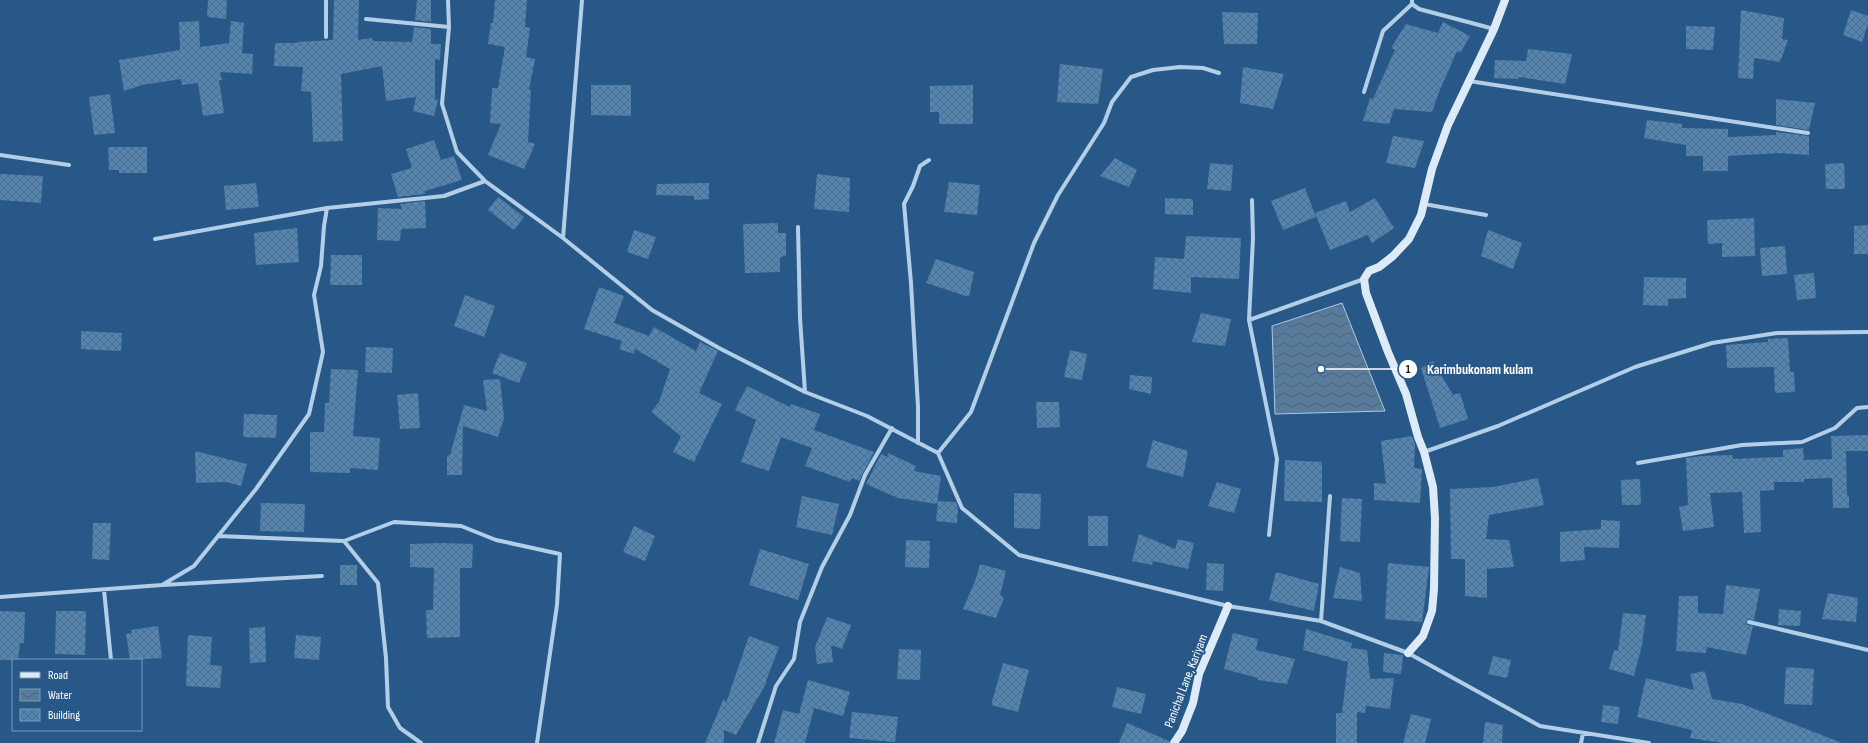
<svg xmlns="http://www.w3.org/2000/svg" width="1868" height="743" font-family="'Sofia Sans Condensed',sans-serif">
<style>
.water{fill:url(#water-waves);stroke:#a8cbe9}
.building{fill:url(#building-cross-hatch)}
.lines{fill:none;stroke-linecap:round;stroke-linejoin:round}
.street{stroke:#b3cfe8;stroke-width:4}
.secondary{stroke:#ddeaf7;stroke-width:8}
.labels{text-anchor:middle;dominant-baseline:central;stroke-width:3.5;stroke-linejoin:round;paint-order:stroke}
.street-label{font-size:13px;fill:#fff;stroke:#275887}
.leader{fill:none;stroke:#fff;stroke-width:1.5}
.callout-dot{fill:#fff;stroke:#275887;stroke-width:1.5}
.mark-label{font-size:12px;text-anchor:middle;font-weight:bold;fill:#111}
.callout-label{font-size:14px;text-anchor:middle;font-weight:bold;fill:#fff;stroke:#275887;stroke-width:3.5;stroke-linejoin:round;paint-order:stroke}
</style>
<defs>
<pattern id="water-waves" width="16" height="10" patternUnits="userSpaceOnUse"><rect width="16" height="10" fill="#597b9b"/><path d="M0 5q4-4 8 0t8 0" fill="none" stroke="#526474"/></pattern>
<pattern id="building-cross-hatch" width="8" height="8" patternUnits="userSpaceOnUse"><rect width="8" height="8" fill="#5484b0"/><path d="M0 0l8 8M0 8l8-8" fill="none" stroke="#506b83"/></pattern>
</defs>
<rect width="100%" height="100%" fill="#275887"/>
<!-- water -->
<path class="water" d="M1342,303l43,108 -110,3 -3,-88z"/>
<!-- building -->
<path class="building" d="M208,0h19l-1,19 -19,-2z
M334,0h25l-1,40 14,-2 1,3 39,1 2,-15 17,2v15h10l-1,16 -5,-1v40l3,1 -4,16 -21,-5 3,-14 -30,4 -4,-35 -41,8 2,67 -30,1 -2,-50 -10,-1 2,-24 -29,-1 1,-23h22v-1l36,-2z
M417,0h14v22l-16,-2z
M495,0h32l-2,27 5,1 -4,29 9,2 -6,31h2l-3,52 7,2 -11,25 -36,-14 13,-31 -11,-1 2,-35h6l7,-41 -17,-3 3,-21h2z
M1741,10l43,8 -2,21 6,1 -8,22 -26,-4 -1,21 -15,-1z
M1851,10l17,6v8l-6,18 -19,-7z
M1222,12l36,1 -1,31h-33z
M199,21l1,26 29,-4 2,-22 13,2 -2,30 11,1 -1,20 -32,-2 2,8h-3l5,33 -21,3 -5,-33 -16,2 -1,-6 -39,6 -18,6 -5,-31 61,-10 -1,-28z
M1443,22l27,14 -10,17 -3,-2 -18,41 -7,20 -38,-3 -5,15 -26,-3 7,-23 3,1 22,-49 -4,-2 15,-24 32,9z
M1686,26l29,1 -2,23 -27,-1z
M1528,49l44,5 -7,30 -46,-7v2l-25,-1 1,-18 31,1z
M1060,64l43,5 -5,35 -41,-2z
M1243,67l41,7 -11,35 -33,-6z
M591,85h40v31l-40,-1z
M973,85v39h-34v-12h-9v-26z
M110,94l5,39 -21,2 -5,-38z
M1776,99l39,4 -6,27 -33,-5z
M1647,120l35,4v4l46,1v8l48,-2v-3l33,4v19l-31,-2 -50,3v15h-25v-15h-17v-11l-42,-7z
M1393,136l31,5 -9,27 -29,-5z
M434,140l7,20 13,-4 8,24 -37,11v3l-27,3 -7,-23 21,-6 -6,-19z
M108,147h39v26h-28v-3h-10z
M1115,158l22,12 -8,17 -29,-11z
M1210,163l23,2 -2,26 -24,-2z
M1844,163l1,26h-19l-1,-25z
M0,174l43,2 -2,27 -41,-3z
M817,174l33,4 -1,34 -35,-3z
M949,182l31,3 -3,30 -33,-3z
M256,183l3,24 -33,3 -2,-24z
M709,183v16l-15,1v-4l-38,-1 1,-11z
M1305,188l11,29 -33,13 -12,-29z
M498,197l26,20 -10,13 -26,-20z
M1165,198l28,1v16l-28,-1z
M1375,198l19,30 -22,15 -4,-8 -38,15 -15,-37 31,-12 4,11z
M425,201l1,27 -25,1 -1,12 -23,-1 1,-32 24,1 -2,-5z
M1754,218l1,38 -33,1v-14l-14,1 -1,-24z
M778,223v10h8v23l-6,1v15l-35,1 -2,-49z
M1868,225v29h-14v-28z
M297,228l2,34 -43,3 -2,-32z
M634,230l22,7 -8,22 -21,-7z
M1488,230l34,13 -9,26 -32,-13z
M1186,236l55,2 -2,41 -48,-2v16l-38,-4 2,-32 29,2z
M1785,246l2,28 -25,2 -2,-28z
M331,255h31v30h-32z
M936,259l38,13 -5,25 -43,-14z
M1814,273l2,25 -19,2 -3,-25z
M1644,277l42,1v20l-18,1v7l-25,-1z
M599,287l25,9 -10,27 35,13 5,-9 42,24 4,-9 18,9 -19,42 23,11 -28,58 -21,-10 8,-16 -30,-24 8,-10 11,-33 -35,-20 -1,5 -15,-5 3,-8 -38,-12z
M465,295l30,11 -11,31 -30,-11z
M1201,313l30,6 -6,27 -33,-4z
M81,331l41,2 -1,18 -40,-2z
M1788,338l2,34h4l1,20 -20,1 -1,-26 -47,1 -1,-23 42,-3v-3z
M366,347l27,1 -1,25 -27,-1z
M1070,350l17,4 -5,26 -18,-3z
M500,353l27,10 -8,20 -27,-10z
M1433,361l20,34 7,-2 8,26 -28,9 -19,-60z
M331,369l27,1 -5,66 27,2 -2,32 -28,-2v5l-40,-1v-40h14l1,-29h4z
M1130,375l22,2 -1,17 -22,-5z
M500,379l4,39 -6,19 -35,-11 -1,49h-15v-20h3l14,-50 23,6 -4,-31z
M747,386l43,21 1,-3 29,10 -6,16 60,22 -15,29 -7,-3 -2,4 -45,-16 7,-18 -31,-11 -12,34 -28,-9 15,-42 -21,-10z
M418,393l2,35 -20,1 -3,-34z
M1036,402h23l1,25 -23,1z
M244,414l33,1 -1,23 -33,-1z
M1868,435v16h-22l1,44h2v13h-16l-1,-30 -28,1v3h-30v8l-14,1 1,41 -17,1 -2,-41 -32,1 4,34 -31,4 -4,-24 9,-2 -2,-47 16,-2 30,-1 1,4 50,-2v-7l20,-2 1,12 28,-1 -1,-23z
M1412,436l3,8 -1,24 8,1 -2,34 -46,-3v-17l12,1 -5,-43z
M1153,440l35,11 -5,26 -37,-10z
M195,451l52,13 -6,22 -15,-4 -30,1z
M888,453l28,13 -2,5 27,5 -4,28 -39,-6 -32,-14 15,-30 6,3z
M1285,460l37,2v40l-38,-1z
M1538,478l6,27 -55,10 -3,24 23,1 5,27 -27,2v29l-22,-2v-37h-14l-1,-70 43,-2z
M1640,479l1,26h-19l-1,-25z
M1217,482l24,7 -7,24 -26,-7z
M1014,493l27,1 -1,35 -26,-1z
M802,496l37,8 -7,31 -36,-8z
M1342,498l20,1 -2,43 -20,-1z
M938,501l18,1 2,6 -1,15 -21,-2z
M261,503l44,1 -1,28 -44,-1z
M1088,516h20v30h-20z
M1601,520l19,1 -1,27 -35,-1 1,13 -25,2v-30l41,-3z
M93,523h18l-2,37 -17,-1z
M634,526l21,10 -10,25 -22,-9z
M1139,534l36,15 3,-10 16,4 -6,26 -35,-8 -1,4 -20,-4z
M906,540l24,1 -1,27 -24,-1z
M443,543l30,1 -1,24h-12v69l-33,1 -1,-28h7l1,-42 -24,-1v-23z
M760,549l49,15 -11,36 -49,-15z
M1207,563l17,1 -1,27 -17,-1z
M1388,563l41,4 -7,55 -37,-3z
M980,564l26,7 -6,24 4,3 -8,20 -33,-9 12,-28z
M340,565h17v20h-17z
M1340,567l20,6 2,28 -29,-3z
M1276,572l43,12 -5,27 -45,-11z
M1726,585l34,4 -6,31 -6,-1 -2,3 1,3 6,1 -7,29 -39,-8 -1,6 -30,-2 3,-55h19v17l25,1z
M1828,593l30,5 -2,24 -34,-3z
M1779,609l22,2 -1,15 -22,-1z
M0,611l25,1 -1,31h-4l-2,17h-18z
M56,611h30l-1,44 -30,-1z
M1623,613l23,2 -4,30 -8,31 -25,-7 5,-19 4,1z
M827,617l24,8 -9,24 -11,-4 2,17 -16,2 -2,-17z
M158,626l4,32 -32,2 -4,-26 6,-1 -1,-3z
M265,627l1,35 -16,1 -1,-35z
M1306,629l46,14 -1,5 16,2 3,29 24,-1 -4,31 -24,-3 -1,7 -8,-1v31h-21v-30h6l6,-51 -45,-12z
M1233,633l25,6 -2,11 39,9 -8,25 -29,-4v-2l-34,-9z
M188,635l24,2 -2,28 12,1 -2,22 -34,-2z
M296,635l25,2 -2,23 -25,-2z
M749,636l30,11 -13,34 1,1 -31,53 -12,-5v13h-19l19,-45 2,5z
M899,649l22,1 -1,30 -23,-1z
M1384,653l19,2 -2,19 -18,-2z
M1493,656l18,4 -4,18 -19,-4z
M1003,663l26,7 -11,42 -27,-7z
M1786,667l28,2 -2,36 -28,-1z
M1705,671l7,28 30,5 100,39h-119l-33,-5 2,-8 -55,-13 9,-39 48,12 -4,-16z
M808,680l42,12 -7,24 -29,-8 -9,35h-31l9,-33 16,4z
M1117,687l29,7 -5,20 -29,-7z
M1603,705l17,2 -2,17 -17,-2z
M852,712l46,5 -3,25 -46,-4z
M1411,714l20,5 -6,24h-22z
M1485,722l18,3 -1,18h-19z
M1127,723l42,18v2h-50z"/>
<g class="lines">
<!-- street -->
<path class="street" d="M326,0v37
M448,0l1,27 -7,77 15,48 28,29 78,57 89,72 67,38 86,44 62,24 71,37 24,55 57,47 209,51 93,15 87,32 132,73 109,17
M1412,0v4l7,5 75,20
M366,19l83,8
M1469,81l339,52
M1364,92l19,-61 29,-27
M0,155l69,10
M1252,200l1,38 -4,82 28,139 -8,76
M1424,204l62,11
M798,227l2,91 5,74
M563,238l19,-238
M155,239l172,-31 117,-12 41,-15
M1249,320l115,-41
M918,443v-36l-7,-124 -7,-79 9,-18 7,-20 9,-6
M1424,452l74,-26 137,-59 77,-24 65,-10 91,-1
M938,453l33,-41 63,-169 24,-48 46,-72 8,-21 19,-25 22,-7 27,-3 23,1 16,5
M1638,463l104,-18 60,-3 33,-14 22,-20 11,-1
M218,536l126,5 34,42 8,75 2,49 12,21 21,15
M344,541l50,-19 67,4 35,14 64,14 -3,51 -20,138
M163,585l159,-9
M104,590l7,70
M0,597l162,-12 32,-19 62,-77 53,-75 14,-62 -9,-57 7,-29 3,-40 3,-18
M1321,621l9,-125
M1749,622l119,28
M758,743l18,-57 18,-27 6,-37 22,-55 28,-52 15,-40 27,-47
M1581,743l2,-10"/>
<!-- secondary -->
<path class="secondary" d="M1408,653l15,-17 9,-25 2,-22 1,-71 -2,-31 -9,-35 -6,-15 -12,-43 -18,-42 -22,-59 -2,-14 5,-8 10,-4 14,-11 16,-17 12,-24 11,-46 16,-44 46,-96 11,-29
M1174,743l8,-12 11,-28 6,-29 29,-68"/>
</g>
<g class="labels">
<!-- street labels -->
<g class="street-label">
<text transform="translate(1186 681) rotate(-69)">Panichal Lane, Kariyam</text>
</g>
</g>
<!-- callouts -->
<path class="leader" d="M1321 369L1408 369"/>
<g class="callout-dot">
<circle cx="1321" cy="369" r="4"/>
<circle cx="1408" cy="369" r="10"/>
</g>
<g class="mark-label">
<text x="1408" y="373">1</text>
</g>
<g class="callout-label">
<text x="1480" y="374">Karimbukonam kulam</text>
</g>
<!-- legend -->
<rect x="12" y="659" width="130" height="72" fill="#275887" stroke="#7d9bb7"/>
<rect x="20" y="672" width="20" height="6" fill="#ddeaf7" stroke="#7d9bb7"/>
<text x="48" y="679" font-size="12" fill="#ffffff">Road</text>
<rect x="20" y="689" width="20" height="12" fill="url(#water-waves)" stroke="#7d9bb7"/>
<text x="48" y="699" font-size="12" fill="#ffffff">Water</text>
<rect x="20" y="709" width="20" height="12" fill="url(#building-cross-hatch)" stroke="#7d9bb7"/>
<text x="48" y="719" font-size="12" fill="#ffffff">Building</text>
</svg>
